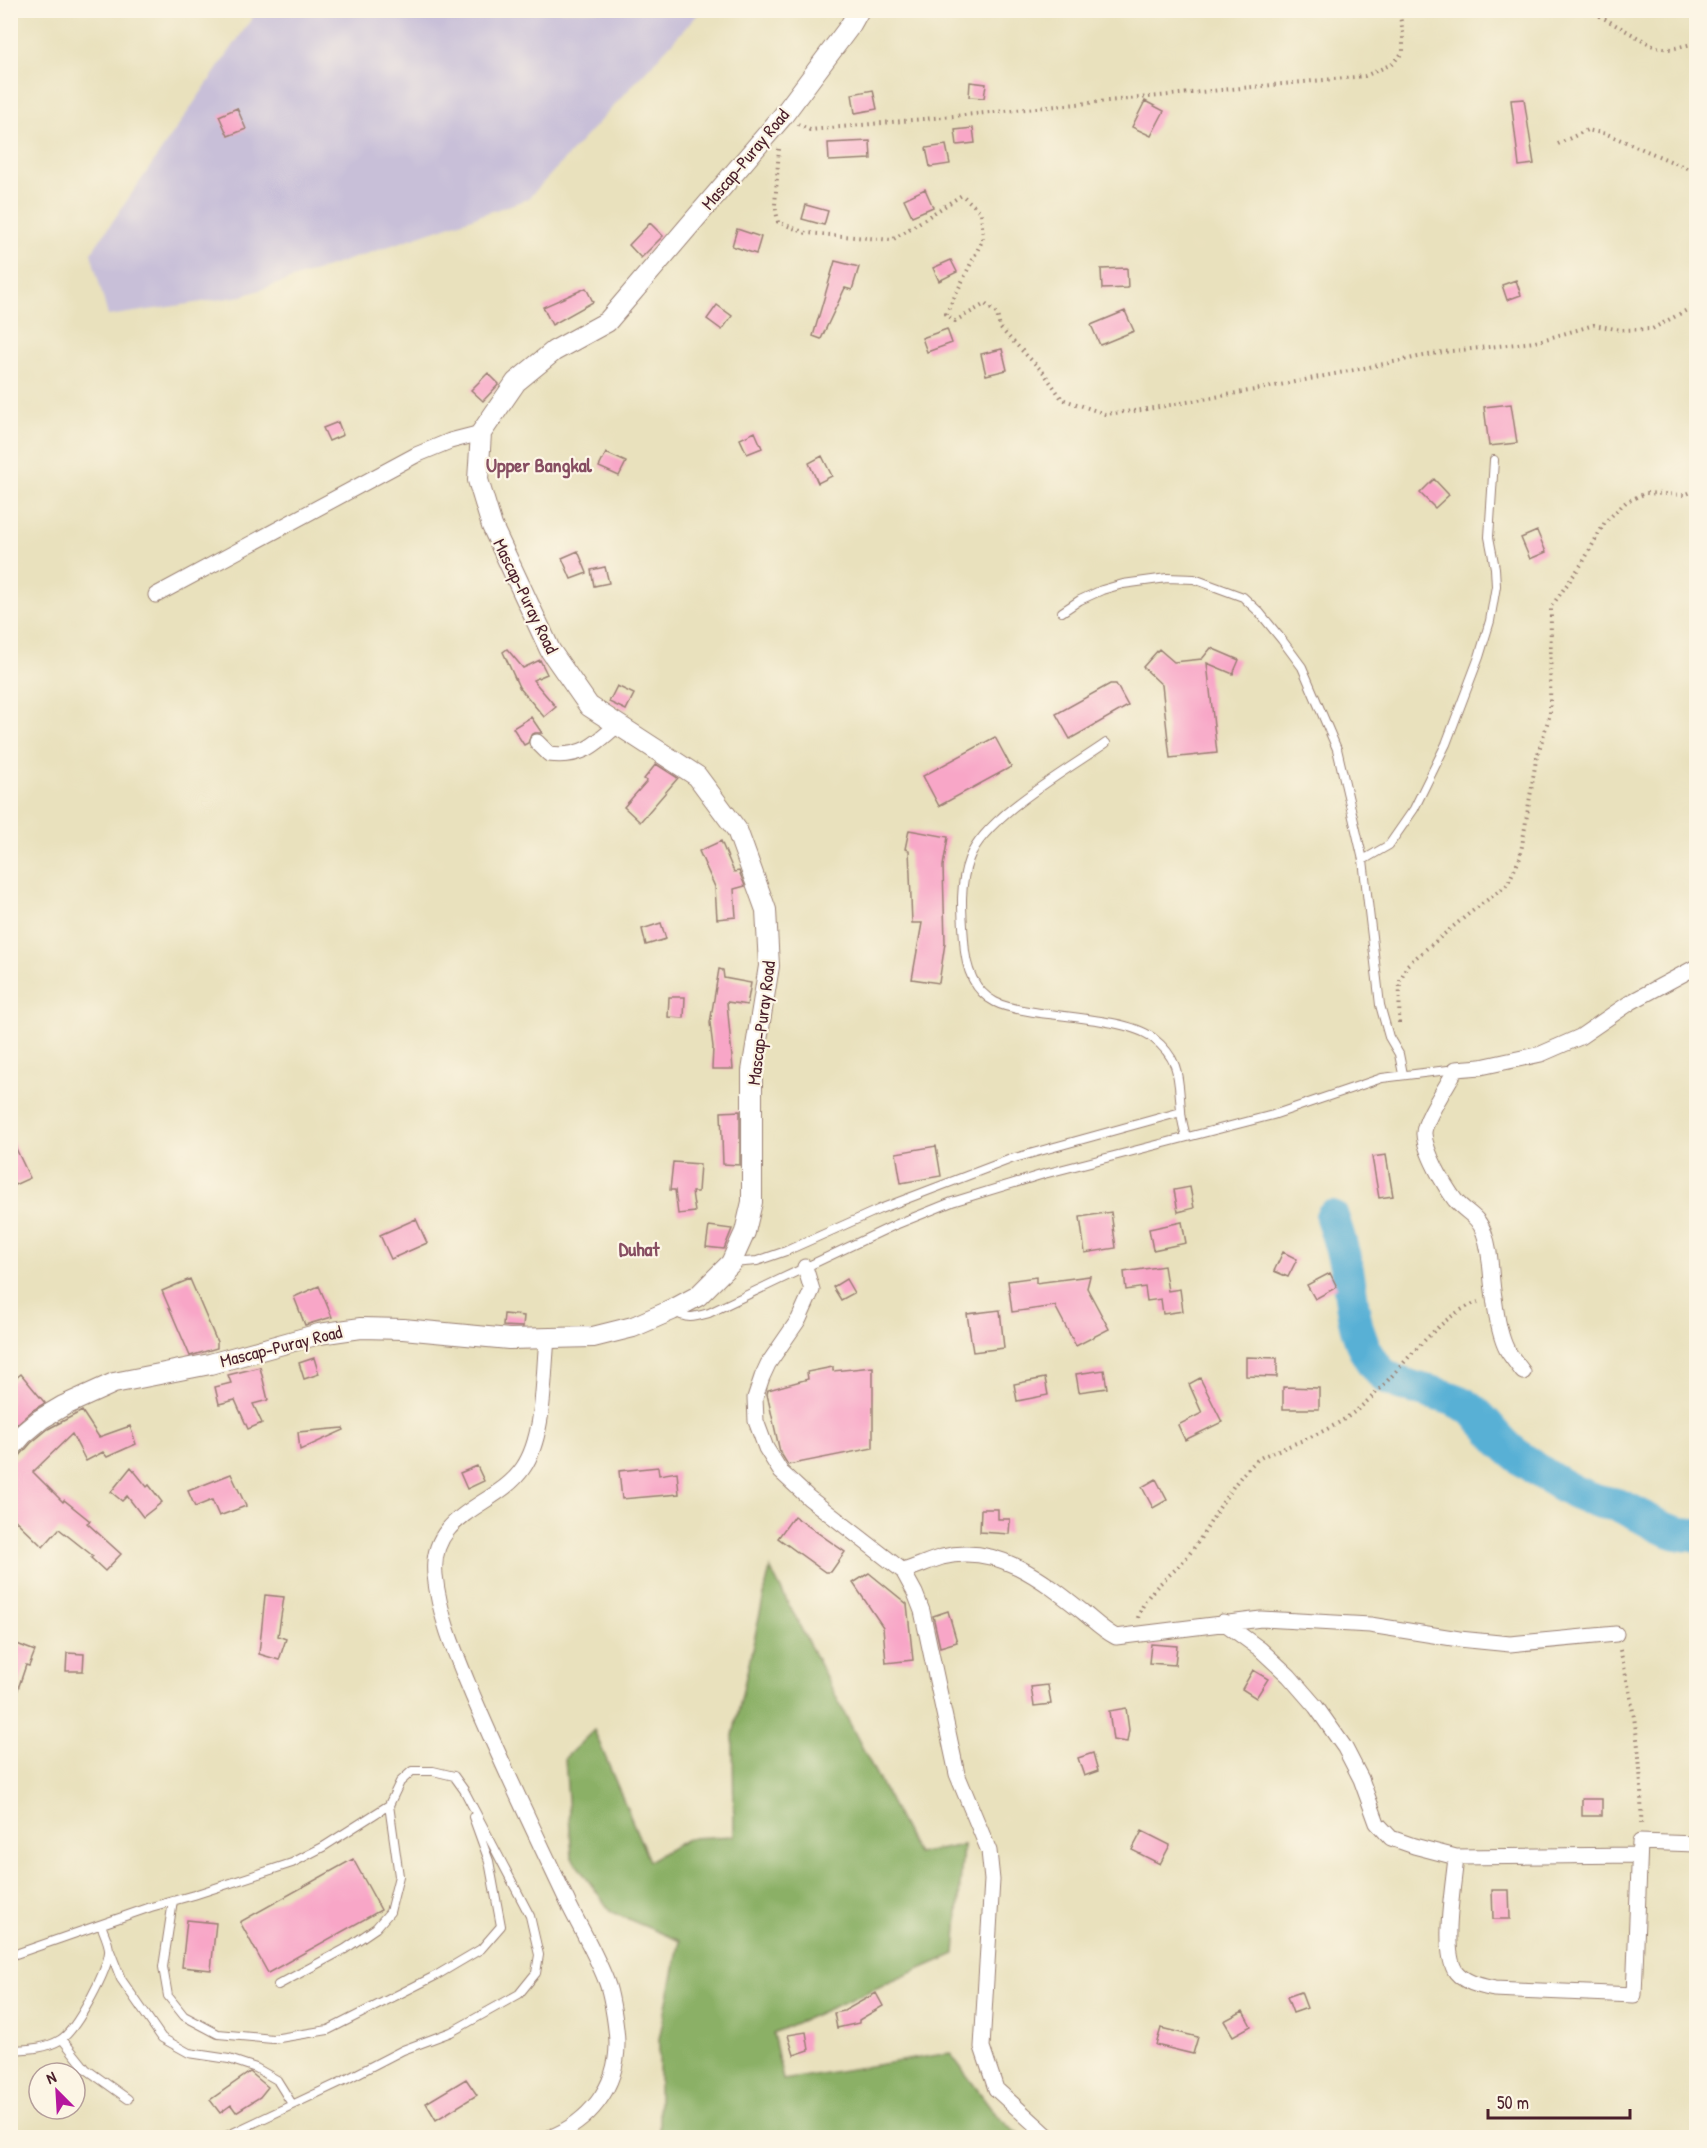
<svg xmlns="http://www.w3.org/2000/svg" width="1707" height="2148" font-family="'Patrick Hand',sans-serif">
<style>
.industrial{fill:#c8bfd8}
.forest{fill:#8bb066;stroke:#6a6848;stroke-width:1.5}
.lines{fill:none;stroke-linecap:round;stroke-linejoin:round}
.river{stroke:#58b0d5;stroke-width:34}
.building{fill:#f8a6c7}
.service-casing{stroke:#9a8074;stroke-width:10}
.minor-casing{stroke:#9a8074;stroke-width:17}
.tertiary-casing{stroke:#9a8074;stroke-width:22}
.path{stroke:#9a8074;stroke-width:4;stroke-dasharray:1.5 4.5;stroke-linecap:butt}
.service{stroke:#fff;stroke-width:8}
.minor{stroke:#fff;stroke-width:15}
.tertiary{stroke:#fff;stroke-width:20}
.labels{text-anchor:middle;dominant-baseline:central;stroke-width:4.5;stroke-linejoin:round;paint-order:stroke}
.street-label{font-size:18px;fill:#4a1f2b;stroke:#fcf5e5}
.neighbourhood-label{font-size:20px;font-weight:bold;fill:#874e62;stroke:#fcf5e5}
</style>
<rect width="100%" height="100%" fill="#fcf5e5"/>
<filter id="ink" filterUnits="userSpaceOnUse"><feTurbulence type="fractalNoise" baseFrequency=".0167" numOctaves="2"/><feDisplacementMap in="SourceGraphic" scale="12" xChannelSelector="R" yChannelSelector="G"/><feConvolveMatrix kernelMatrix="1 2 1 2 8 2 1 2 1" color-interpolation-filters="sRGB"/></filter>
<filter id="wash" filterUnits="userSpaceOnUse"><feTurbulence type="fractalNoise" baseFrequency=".008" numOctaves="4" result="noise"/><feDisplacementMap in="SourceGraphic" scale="24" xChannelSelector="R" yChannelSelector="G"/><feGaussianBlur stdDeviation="1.35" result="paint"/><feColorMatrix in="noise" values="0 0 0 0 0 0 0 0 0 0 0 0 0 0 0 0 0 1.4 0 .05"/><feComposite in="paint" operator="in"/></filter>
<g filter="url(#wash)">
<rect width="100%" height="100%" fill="#e9e1bd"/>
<!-- industrial -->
<path class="industrial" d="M257,11h444l-173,188 -286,97 -134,20 -17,-63z"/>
<!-- forest -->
<path class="forest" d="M770,1568l147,286 46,-9 -8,109 -182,79 10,47 167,-27 48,64 23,20h-362v-98l21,-98 -69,-29 -39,-54 -7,-100 29,-28 55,131 40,-23 45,-2 -1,-101z"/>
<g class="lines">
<!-- river -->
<path class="river" d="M1332,1217c6,18 11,35 15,53 7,38 5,66 30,98 15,20 61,23 83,34 22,11 34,35 53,50 20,16 57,41 82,48 7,3 15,3 22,5 29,10 47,31 79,30"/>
</g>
<g id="blocks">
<!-- building -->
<path class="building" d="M970,82l16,2 -2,14 -15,-1z
M873,90l4,19 -22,4 -3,-19z
M1524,99l10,65 -15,2 -8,-66z
M1145,101l19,10 -13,25 -19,-9z
M237,108l9,21 -18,7 -9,-20z
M973,128l2,15 -18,2 -2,-15z
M870,141l1,18 -42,2 -1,-18z
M946,145l4,19 -20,3 -4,-19z
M925,189l8,18 -21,9 -8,-17z
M806,205l22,6 -4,14 -22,-6z
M650,223l13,13 -22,22 -12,-13z
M737,229l24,8 -5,17 -24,-8z
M951,260l6,12 -18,9 -6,-13z
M835,261l24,6 -7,23 -7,-2 -24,51 -8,-3z
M1127,268l1,20 -26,1 -1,-20z
M1516,280l5,15 -14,5 -5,-15z
M586,288l7,14 -41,23 -9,-18z
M717,305l15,11 -10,14 -15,-11z
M1125,311l9,20 -34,14 -9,-20z
M947,329l5,14 -25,9 -5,-14z
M1002,349l5,21 -21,5 -5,-21z
M488,373l11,11 -16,17 -12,-11z
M1511,404l6,39 -28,3 -5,-39z
M338,422l5,13 -14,6 -6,-13z
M755,432l7,16 -15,6 -7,-15z
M606,453l20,9 -7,14 -20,-9z
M822,456l10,20 -14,7 -9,-20z
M1434,479l15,16 -14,13 -15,-15z
M1537,531l9,21 -16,7 -9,-21z
M578,551l9,22 -16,6 -9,-21z
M605,567l4,16 -15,3 -3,-16z
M1211,648l28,12 -6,14 -26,-11 10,90 -47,5 -8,-73 -19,-18 16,-18 15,13 28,-3z
M507,649l16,19 17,-8 7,14 -14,6 23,27 -12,10 -25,-30 -16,-35z
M1110,684h6l12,22 -58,33 -14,-25z
M617,686l17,8 -8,16 -17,-8z
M531,717l11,16h-7l-4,2 -3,8 -4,2 -11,-17z
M995,737l16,30 -72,39 -16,-30z
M656,764l22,14 -38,44 -16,-15 23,-26 -3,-2z
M909,830l39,7 -5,29 2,77 -6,40 -27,-4 10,-56h-10l-3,-73 -4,-1z
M721,841l13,31 5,-1 6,15 -11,3 2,28 -19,2 -2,-32 -16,-36z
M661,923l5,16 -20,6 -4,-16z
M719,969l4,1 1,8 27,5 -4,22 -20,-3 6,67h-21l1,-22 -3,-24z
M669,997h16l-1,21 -16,-1z
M740,1111v54l-17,-1 -2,-52z
M10,1136l20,42 -20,9z
M936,1146l5,30 -40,7 -5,-30z
M1386,1155l7,41 -14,2 -7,-41z
M673,1162l27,2 -2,28h-6l3,20 -17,2 -3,-24h-5z
M1190,1187l4,21 -16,4 -4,-22z
M1111,1212l5,36 -31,5 -5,-36z
M416,1219l11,24 -36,16 -11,-24z
M1182,1222l4,21 -33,7 -4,-21z
M709,1226l23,3 -8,20 -18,-2z
M1283,1252l14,7 -9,18 -14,-6z
M1164,1266l4,25 12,-2 3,22 -20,3 -2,-15 -14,2 -2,-14 -19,3 -2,-18z
M1330,1273l7,14 -22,12 -8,-14z
M1090,1276l-3,12 22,41 -33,17 -21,-40 -43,6 -4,-31 28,-4v6z
M190,1279l27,63v6l-27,8 -28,-65z
M846,1279l8,14 -13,7 -8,-13z
M319,1286l13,31 -27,8 -11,-28z
M1000,1310l4,38 -31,4 -6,-38z
M504,1314l20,2 -1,11 -20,-1z
M1246,1357l31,1v19l-31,-1z
M314,1358l5,16 -15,5 -5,-16z
M260,1367l8,33 -15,4 9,19 -14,6 -13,-29 -16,4 -4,-17 16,-4 -3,-8z
M833,1367v4l40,-4v81l-85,17 -8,-13 -13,-58 1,-4 40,-11 -1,-7z
M1104,1370l3,18 -28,4 -3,-18z
M21,1374l24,29 -12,7 -23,20v-47z
M1045,1378l3,17 -31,6 -3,-17z
M1200,1378l22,44 -37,18 -7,-15 24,-12 -13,-29z
M1283,1387l36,1v21h-36z
M82,1411l17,26 31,-11 6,18 -29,13 -4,-5 -17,9 -14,-27 -39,38 30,30 1,-2 26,21 -3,2 34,31 -16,17 -14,-13 2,-2 -34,-27 -16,18 -33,-32v-54l9,-4 12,-14 17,-14z
M343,1428l1,2 -44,20 -2,-18z
M477,1466l7,15 -17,8 -7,-16z
M131,1467l16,20 2,-2 13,17 -19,15 -16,-21 -5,5 -11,-9z
M658,1467l1,8 18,-3 2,22 -57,5 -3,-28z
M231,1474l15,32 -27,10 -7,-16 -17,7 -7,-16z
M1156,1479l11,21 -14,8 -11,-21z
M981,1509h17v10h12l-1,15 -29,-2z
M794,1516l51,36 -14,20h-6l-47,-34z
M869,1573l38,31 6,56 -27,3 -3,-36 -30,-44z
M265,1595l19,2 -6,39 8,3 -7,21 -20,-6z
M948,1611l9,31 -17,5 -7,-31z
M17,1644l18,7 -6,15 -3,-1 -13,39 -3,-1v-44z
M1151,1644l26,2 -2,19 -26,-2z
M67,1653l17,1 -1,17h-17z
M1253,1670l15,9 -12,19 -14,-9z
M1048,1685l3,19 -17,2 -3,-19z
M1126,1708l3,22 -2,12 -14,-2 -4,-29z
M1093,1753l5,18 -14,5 -6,-18z
M1582,1799h20v17h-20z
M1142,1831l28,14 -10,19 -28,-14z
M353,1859l28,51 -113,63 -28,-51z
M1492,1890h17l1,29h-17z
M187,1920l29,3 -5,47 -29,-3z
M1301,1992l6,16 -14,5 -6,-16z
M876,1993l7,13 -24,14v3l-22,5 -3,-15 10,-2z
M1243,2011l8,15 -18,10 -9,-15z
M1161,2028l37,9 -5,17 -37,-9z
M806,2032l3,18 -15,5 -6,-20z
M250,2072l18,15 -8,10 -24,15 -5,-7 -11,8 -10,-13z
M466,2079l11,16 -41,25 -10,-17z"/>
</g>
</g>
<g filter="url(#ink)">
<use href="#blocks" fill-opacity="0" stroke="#9a8074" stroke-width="1.5"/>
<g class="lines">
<defs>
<path id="service" d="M1062,612l18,-12 22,-10 21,-6 44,-6 27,1 49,18 17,16 22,27 20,27 35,82 26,111 17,145 9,32 10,17 4,20
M1106,743c-37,26 -122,74 -137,116 -10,27 -7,54 -5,81 1,24 8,50 31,62 11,6 27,8 39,10 31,5 96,8 119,26 28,22 25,40 28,72 0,9 3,18 5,27
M1363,860l26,-15 25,-36 32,-65 33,-87 11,-36 6,-35 -1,-18 -6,-31 5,-77
M732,1263l25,-2 29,-10 94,-42 131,-50 170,-47
M674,1311c12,9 21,6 35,2l186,-88 57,-23 92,-28 229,-59 109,-37 74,-9
M173,1901l-10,66 5,29 16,20 34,18 55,5 55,-9 109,-55 44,-26 20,-23 -12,-65 -16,-44
M110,1951l11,28 41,59 27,15 40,6 27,9 21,12 15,24
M10,1956l141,-49 43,-12 98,-32 31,-16 66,-42
M62,2039l24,30 42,30
M10,2050c17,-1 35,-1 50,-10 16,-9 48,-70 49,-88 1,-7 -5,-19 -8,-27
M222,2138l123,-58 58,-30 48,-18 68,-38 17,-21 3,-18 -9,-39 -66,-126 -10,-14 -21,-5h-21l-12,11 -11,23 10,71 -9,36 -14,16 -31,21 -67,36"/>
<path id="minor" d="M156,595l260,-140 34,-14 31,-8
M537,742l12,12c33,4 46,-9 69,-30
M805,1267l7,23 -13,29 -31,45 -6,13 -7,21 1,23 10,27 15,24 28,26 94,73 12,22 7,18 35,163 32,77 3,29 -10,167 14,42 54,49
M547,1339c-4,38 -2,97 -24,129 -26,39 -94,44 -88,107 4,42 22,82 38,121 30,71 64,141 97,211 12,24 30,55 38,79 4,13 9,44 9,58 0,44 -28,78 -68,94
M1523,1372c-5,-7 -11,-14 -16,-22 -8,-15 -11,-37 -13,-53 -4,-22 -2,-43 -10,-64 -6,-18 -18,-20 -29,-33 -11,-15 -30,-48 -31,-66 -1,-13 24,-50 32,-65l25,-2 60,-13 39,-17 51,-35 65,-35
M903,1571c13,-4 26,-10 39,-14 55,-14 101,23 141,55 11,9 20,18 33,25l145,-18 109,6 89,14 51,5 106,-10
M1223,1622l37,27 29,27 27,31 29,41 16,31 16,44 14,15 23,8 42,11 183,-2
M1456,1857c-2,26 -15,94 0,115 9,11 25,14 38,17l140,6 6,-153 56,2"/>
<path id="tertiary" d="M10,1449l13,-15 18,-15 22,-13 51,-23 96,-19 109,-30 42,-6 42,1 106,10 84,-2 40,-10 39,-17 26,-14 33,-33 14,-31 7,-30v-131l17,-105 -3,-56 -29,-80 -40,-54 -108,-70 -39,-56 -58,-124 -14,-46 3,-47 35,-51 38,-31 53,-29 175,-205 68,-91 9,-16"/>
</defs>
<!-- service casing -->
<use href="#service" class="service-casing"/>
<!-- minor casing -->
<use href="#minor" class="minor-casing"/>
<!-- tertiary casing -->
<use href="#tertiary" class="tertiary-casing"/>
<!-- path -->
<path class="path" d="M1589,10l66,37 16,2 25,-6
M798,124l12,6 555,-54 27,-12 11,-12v-19l-4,-23
M1558,144l29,-14 20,4 89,38
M779,149l-4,56 3,17 28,11 86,7 70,-45 19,17 2,27 -37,75 9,7 30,-17 12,10 3,14 44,45 18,26 43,15 37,-4 118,-21 183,-37 92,-10 59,-17 27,5 31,-1 44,-24
M1399,1023l1,-42 7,-16 59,-49 41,-31 13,-27 16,-98 14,-46 1,-107 32,-45 22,-40 21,-20 20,-9 38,2 12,-5
M1138,1618c9,-30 30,-38 48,-60 25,-30 39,-69 69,-96 7,-7 20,-10 29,-14 24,-10 48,-19 69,-35 41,-30 78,-95 125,-111
M1620,1650c15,60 23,115 21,176"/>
<!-- service -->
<use href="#service" class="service"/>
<!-- minor -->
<use href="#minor" class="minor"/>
<!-- tertiary -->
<use href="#tertiary" class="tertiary"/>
</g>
</g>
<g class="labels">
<!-- street labels -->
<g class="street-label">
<text transform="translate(745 159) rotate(-50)">Mascap-Puray Road</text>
<text transform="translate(526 596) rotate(64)">Mascap-Puray Road</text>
<text transform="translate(761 1023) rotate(-83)">Mascap-Puray Road</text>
<text transform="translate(281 1346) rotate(-14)">Mascap-Puray Road</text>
</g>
<!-- neighbourhood labels -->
<g class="neighbourhood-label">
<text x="539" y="464">Upper Bangkal</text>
<text x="639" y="1248">Duhat</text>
</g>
</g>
<!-- margin -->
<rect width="1707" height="2148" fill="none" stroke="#fcf5e5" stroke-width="36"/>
<!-- north arrow -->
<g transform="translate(57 2091) rotate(336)"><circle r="28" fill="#fcf5e5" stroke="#b59f9b" stroke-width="1.5"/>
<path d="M0-4.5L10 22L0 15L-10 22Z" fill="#b5179e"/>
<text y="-9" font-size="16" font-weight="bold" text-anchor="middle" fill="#4a1f2b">N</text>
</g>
<!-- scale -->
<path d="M1488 2109v9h142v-9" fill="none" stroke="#4a1f2b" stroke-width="3"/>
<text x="1497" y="2109" font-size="18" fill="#4a1f2b" stroke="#fcf5e5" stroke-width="4.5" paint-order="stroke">50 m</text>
</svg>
